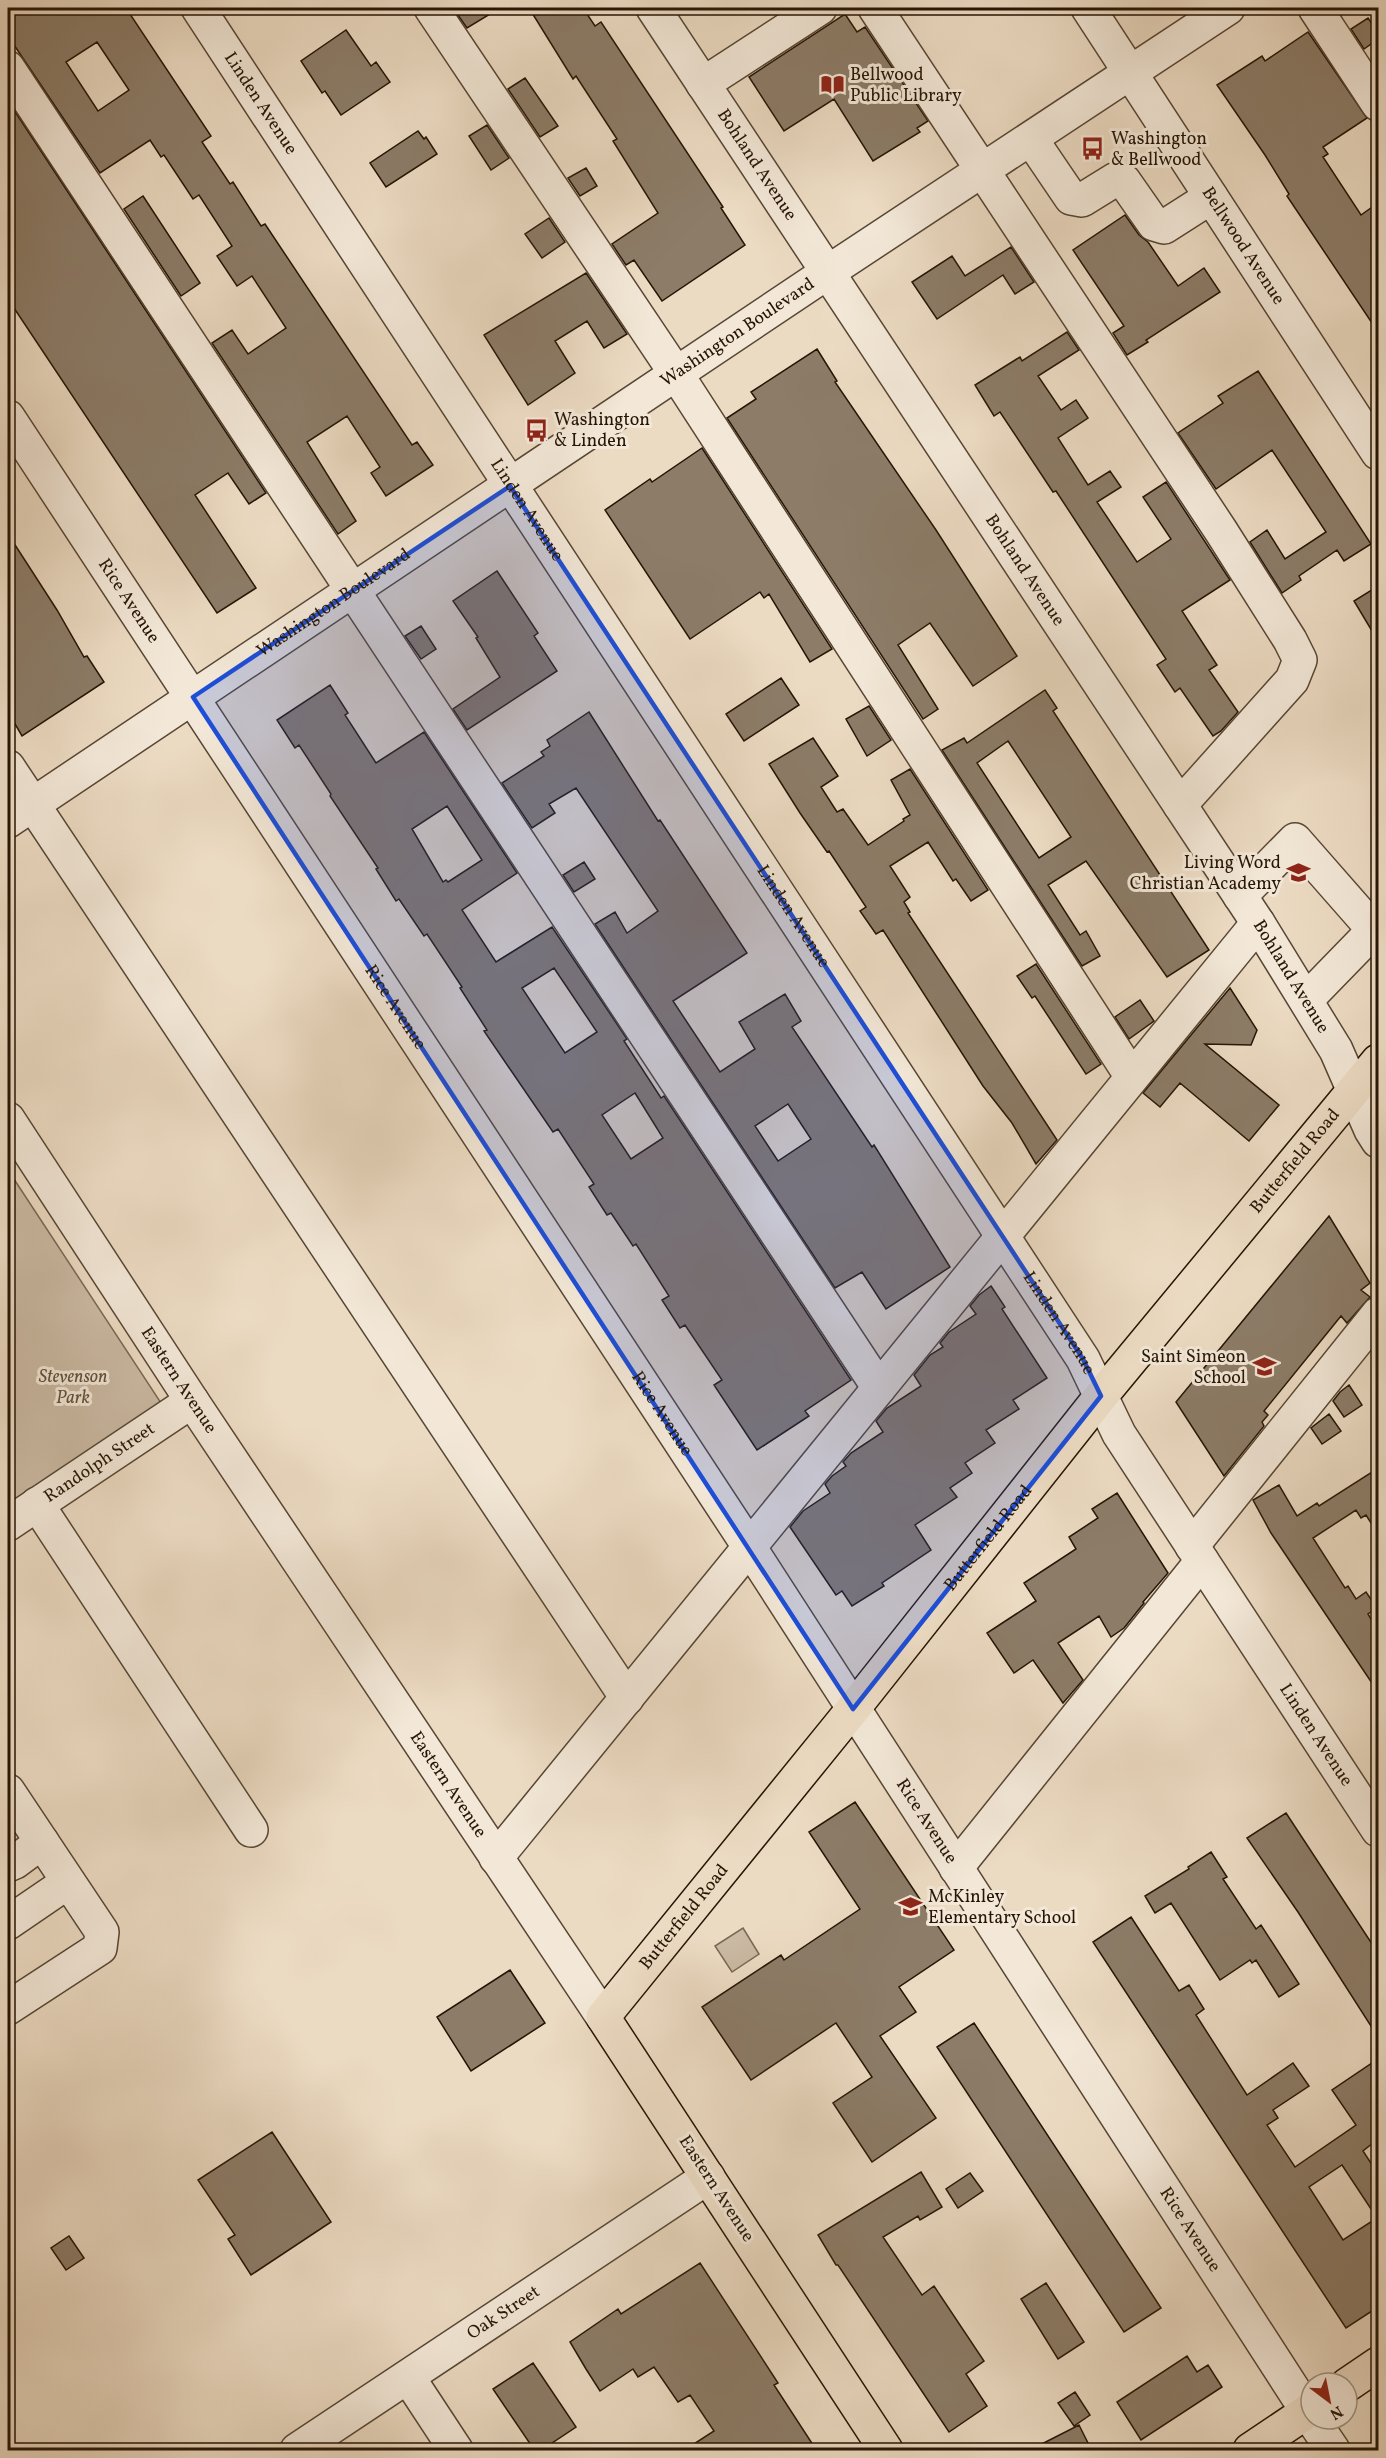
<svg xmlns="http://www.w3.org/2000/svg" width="1386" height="2458" font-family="Vollkorn,serif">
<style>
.green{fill:#cab9a3;stroke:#786754;stroke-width:1.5}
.building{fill:#8c7c68;stroke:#251505;stroke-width:1.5;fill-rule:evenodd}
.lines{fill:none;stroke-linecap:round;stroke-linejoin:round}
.minor-casing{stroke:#574634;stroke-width:36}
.major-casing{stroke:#251505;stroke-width:36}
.minor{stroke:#f3e8d8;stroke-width:33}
.major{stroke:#ecdbc3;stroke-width:33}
.marked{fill:#1d4ed8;fill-opacity:0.2;stroke:#1d4ed8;stroke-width:4.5;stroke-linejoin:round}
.labels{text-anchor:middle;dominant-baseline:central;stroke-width:6;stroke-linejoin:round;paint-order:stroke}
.poi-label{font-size:18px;fill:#251505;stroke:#f3e8d8;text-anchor:start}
.street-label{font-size:18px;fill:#251505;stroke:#f3e8d8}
.park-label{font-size:18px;font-style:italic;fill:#5f4e3c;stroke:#f3e8d8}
</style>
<rect width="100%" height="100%" fill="#ecdbc3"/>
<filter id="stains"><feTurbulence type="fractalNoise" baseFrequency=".00333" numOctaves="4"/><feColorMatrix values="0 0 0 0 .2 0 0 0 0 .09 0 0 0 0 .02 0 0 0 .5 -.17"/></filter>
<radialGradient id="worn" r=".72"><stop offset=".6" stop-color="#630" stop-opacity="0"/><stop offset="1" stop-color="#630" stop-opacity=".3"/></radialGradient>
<!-- green -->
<path class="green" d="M8,1170l155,236 -155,103z
M743,1928l16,26 -27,18 -17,-26z"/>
<!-- building -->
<path class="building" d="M8,8h118l85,128 -9,6 28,42 3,-2 28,44 4,-2 147,221 5,-3 16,23 -47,31 -15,-23 9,-6 -33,-51 -40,26 49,79 -18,13 -126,-191 20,-13 16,24 38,-26 -34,-52 -15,10 -20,-30 15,-10 -33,-51 -6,4 -29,-44 -3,2 -11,-17 -50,33 -92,-137zM97,42l32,48 -31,21 -32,-49z
M453,8h47l-33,20z
M529,8h54l12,18 6,-4 122,185 -2,1 24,37 -83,56 -28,-41 -8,5 -14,-21 46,-31 -45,-72 4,-2 -41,-63 -3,3z
M845,14l12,18 8,-5 63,94 -11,7 3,4 -47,29 -39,-62 -50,32 -35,-54z
M1368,18l10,15v6l-14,10 -13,-20z
M346,30l25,36 5,-4 14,20 -49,33 -16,-24 -3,2 -21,-32z
M1308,32l59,86 -44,29 5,7 -5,3 38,58 17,-12v129l-91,-136 2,-2 -24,-39 -48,-70 45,-29 3,5z
M525,78l33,48 -18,11 -32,-48z
M8,101l258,392 -17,11 -21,-31 -33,22 61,93 -39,25 -209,-314z
M487,125l22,33 -18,12 -22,-34z
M418,131l6,8 2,-2 11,17 -51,33 -16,-24z
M586,168l11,18 -17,10 -12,-18z
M143,196l57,87 -19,13 -57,-87z
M1125,215l14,20 9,7 30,44 26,-18 16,24 -74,48 2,2 -21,13 -14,-22 11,-7 -51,-76z
M549,218l16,24 -23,16 -17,-24z
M1011,247l23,35 -19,12 -12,-19 -66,44 -25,-37 40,-26 13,20z
M586,273l41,61 -23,14 -17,-27 -32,20 20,32 -47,32 -44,-70z
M1067,332l12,18 -41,26 23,34 15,-10 12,18 -30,20 30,47 22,-14 11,16 -24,15 40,60 34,-23 -28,-42 23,-15 64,98 -48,31 35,54 -8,5 29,42 -17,19 -8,5 -33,-48 -5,4 -18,-27 9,-6 -110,-168 -3,1 -53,-80 -6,4 -19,-31 45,-28 2,4z
M817,349l20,32 -2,1 101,148 81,126 -44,30 -43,-63 -32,22 40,64 -15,10 -196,-301 29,-19 -5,-7z
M1258,371l113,173 -27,17 -7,-11 -38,26 2,4 -19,13 -32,-51 17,-12 18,29 41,-27 -54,-82 -56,39 -38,-56 45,-30 -5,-7z
M702,448l130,201 -22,13 -41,-68 -5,4 -4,-6 -70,47 -85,-129 45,-31 2,3z
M8,534l49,76 27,47 3,-1 17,26 -82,54 -14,-24z
M497,571l41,62 -4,3 23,35 -90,59 -14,-21 47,-32 -24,-39 2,-1 -25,-36z
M1378,586v55l-24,-40z
M421,626l15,23 -15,10 -16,-23z
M781,678l18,27 -55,36 -18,-27z
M330,685l18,28 -3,2 31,48 48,-31 93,141 -55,37 34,52 56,-35 75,112 -3,2 37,57 3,-2 187,284 -46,31 4,5 -52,34 -43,-65 8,-5 -37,-55 -5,3 -18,-28 7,-4 -33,-52 -3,2 -22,-33 -4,2 -18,-28 5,-3 -36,-55 -5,3 -69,-101 3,-1 -27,-42 2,-1 -35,-53 -3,2 -25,-37 -3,2 -20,-32 2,-1 -48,-72 1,-2 -32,-49 -4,3 -18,-28zM447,806l35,54 -34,22 -2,-2 -3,2 -31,-53zM554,968l43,64 -32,21 -43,-65zM635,1093l28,45 -32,21 -29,-44z
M1045,690l12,18 -4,3 156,239 -42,27 -81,-116 -38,24 32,50 6,-4 14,25 -18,10 -140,-216 22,-12 3,5zM1008,741l63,96 -32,21 -62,-95z
M869,706l22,34 -24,16 -21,-37z
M589,712l69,109 2,-1 87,133 -74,48 47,71 35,-23 -16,-27 46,-28 16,27 -9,6 80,120 2,-2 76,122 -64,42 -24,-37 -27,16 -240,-364 20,-12 12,21 31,-22 -82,-123 -27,16 6,9 -23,15 -30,-45 42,-27 -3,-4 9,-6 -3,-6zM788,1104l23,35 -33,22 -23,-35z
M813,738l25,38 -17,11 16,25 6,-3 25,36 36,-24 -1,-2 7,-4 -19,-35 19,-11 78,121 -17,11 -15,-22 -3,2 -25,-39 -38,24 20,31 -6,5 6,10 -2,1 149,227 -21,24 -24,-41 -29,-37 -100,-156 -7,4 -16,-23 6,-4 -37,-56 -2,1 -27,-39 -31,-49z
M584,862l11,17 -21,13 -11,-17z
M1036,964l65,100 -15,10 -51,-78 -3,2 -15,-22z
M1230,988l27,42 -6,15 -46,-1 74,61 -30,36 -69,-58 -20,24 -17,-14z
M1140,1000l14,21 -25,18 -14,-22z
M1329,1216l41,67 -9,7 9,7 -23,26 -6,-7 -77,95 4,4 -6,7 2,4 -40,50 -48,-74z
M991,1286l14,21 -3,2 45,69 -34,22 6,9 -33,21 9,13 -30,20 7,10 -22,15 7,9 -42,28 16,25 -49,33 2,3 -32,20 -10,-15 -6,4 -46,-68 13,-16 27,-18 -5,-9 7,-8 14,-10 -3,-4 8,-9 32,-21 -7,-11 11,-13 34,-22 -7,-11 16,-20 13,-8 -3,-4 9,-11 27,-18 -6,-8 9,-11z
M1349,1385l13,20 -18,12 -11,-16 7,-9z
M1329,1414l12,17 -19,13 -11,-16z
M1372,1472l6,11v51l-12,-19 -5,3 -5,-8 -43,28 32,50 3,-2 8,13 10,-7 11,16 -9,6 10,17v61l-107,-159 -18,-33 26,-15 18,31 20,-13 2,3z
M1117,1493l51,80 -25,29 1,1 -20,25 -13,9 -12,-21 -41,27 25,37 -20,23 -30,-43 -19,13 -27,-40 49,-32 -12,-18 52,-34 -7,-12 29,-19 -6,-9z
M855,1802l99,148 -55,37 17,25 -36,24 56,82 -64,44 -39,-59 39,-26 -36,-54 -85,57 -49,-73 79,-52 3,5 76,-51 -51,-77z
M1286,1813l92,140v84l-80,-125 -51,-74z
M1211,1852l16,25 -4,2 33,50 5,-4 38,59 -20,13 -23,-37 -4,3 -2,-3 -30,20 -49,-77 -16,10 -10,-17 44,-27 -1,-2z
M1131,1917l48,74 10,-6 15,24 -8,6 51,80 46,-32 16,23 -36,24 5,8 -11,7 28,42 61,-42 -24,-35 46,-31v80l-15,12 15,23v133l-32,21 -253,-386zM1342,2165l35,53 -34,22 -34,-53z
M510,1970l35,53 -74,48 -34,-54z
M974,2023l187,285 -37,24 -187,-285z
M272,2132l59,90 -80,53 -23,-36 7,-4 -37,-55z
M921,2172l21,35 -22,13 -2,-4 -35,21 39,58 12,-9 50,75 -18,13 21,32 -38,26 -111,-167h-2l-18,-30z
M970,2173l13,18 -25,17 -12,-19z
M69,2236l15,22 -18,12 -15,-22z
M700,2263l78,120 -4,2 43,66h-134l31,-20 -24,-36 -12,7 -24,-35 -16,10 -5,-8 -33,22 -14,-22 -16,-27 48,-33 3,5z
M1046,2283l38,59 -26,17 -37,-60z
M1187,2356l10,16 11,-7 14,22 -81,53 -24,-38z
M533,2363l43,64 -36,24h-5l-42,-62z
M1075,2392l15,23 -16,11 -16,-23z
M1079,2425l13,26h-64z"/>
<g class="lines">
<defs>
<g id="minor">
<path id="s1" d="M198,8l885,1351 36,75 259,396"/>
<path d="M431,8l246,367 455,702"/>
<path id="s2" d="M653,8l605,915 78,127 35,80 7,11"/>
<path d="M875,8l346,523 69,109 10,20 -8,20 -112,125"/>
<path id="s3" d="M1088,8l290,445"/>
<path d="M1315,8l63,96"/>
<path d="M8,68l871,1320"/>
<path d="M703,84l117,-76"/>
<path d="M1031,139l40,59 11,2 34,-21 8,2 30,43 10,3 47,-30"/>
<path id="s4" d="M8,417l742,1131 561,869"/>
<path d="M8,767l619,931"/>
<path id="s5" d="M8,821l820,-549 400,-264"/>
<path d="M1240,896l55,-56 79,90 -68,70"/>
<path id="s6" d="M8,1119l184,282 411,616"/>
<path d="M37,1504l214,326"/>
<path id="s7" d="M8,1524l184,-123"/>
<path d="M1192,1546l186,-232"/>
<path d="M8,1791l94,141 -2,16 -92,60"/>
<path d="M496,1858l762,-935"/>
<path d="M8,1865l7,-3 27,-20"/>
<path d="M956,1868l246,-307"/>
<path d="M8,1923l60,-41"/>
<path d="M408,2377l48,73"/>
<path d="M1312,2419l21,31"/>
<path id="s8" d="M297,2450l411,-273"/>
</g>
<g id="major">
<path d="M1347,2385l31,-21"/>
<path id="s9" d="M886,2450l-283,-433 250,-308 248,-313 277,-335"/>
<path d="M1250,2450l61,-41"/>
</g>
</defs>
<!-- minor casing -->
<use href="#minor" class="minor-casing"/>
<!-- major casing -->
<use href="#major" class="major-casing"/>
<!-- minor -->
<use href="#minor" class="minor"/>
<!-- major -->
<use href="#major" class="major"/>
</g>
<!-- marked area -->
<path class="marked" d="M510,486l573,873 18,37 -248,313 -660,-1012z"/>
<!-- icons -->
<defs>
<symbol id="library-bare" viewBox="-9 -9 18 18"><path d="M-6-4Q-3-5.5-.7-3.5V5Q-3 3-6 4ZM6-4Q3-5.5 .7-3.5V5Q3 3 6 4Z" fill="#8f2418" stroke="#f3e8d8" stroke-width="2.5" paint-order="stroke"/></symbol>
<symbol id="bus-bare" viewBox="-9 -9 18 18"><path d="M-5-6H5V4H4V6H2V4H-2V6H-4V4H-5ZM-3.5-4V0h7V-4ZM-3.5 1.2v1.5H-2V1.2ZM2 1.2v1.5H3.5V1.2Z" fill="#8f2418" stroke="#f3e8d8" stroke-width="2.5" paint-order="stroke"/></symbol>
<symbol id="school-bare" viewBox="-9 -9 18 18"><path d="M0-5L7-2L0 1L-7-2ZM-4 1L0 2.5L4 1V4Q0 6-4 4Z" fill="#8f2418" stroke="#f3e8d8" stroke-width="2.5" paint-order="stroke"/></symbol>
</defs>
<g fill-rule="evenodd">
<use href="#library-bare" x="816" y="68" width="33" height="33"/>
<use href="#bus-bare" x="1076" y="132" width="33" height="33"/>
<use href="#bus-bare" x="520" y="414" width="33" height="33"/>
<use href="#school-bare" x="1282" y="856" width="33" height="33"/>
<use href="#school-bare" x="1248" y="1350" width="33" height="33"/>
<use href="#school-bare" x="894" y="1890" width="33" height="33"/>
</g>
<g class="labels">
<!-- poi labels -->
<g class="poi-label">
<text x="850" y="75">Bellwood<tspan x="850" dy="21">Public Library</tspan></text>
<text x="1111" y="139">Washington<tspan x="1111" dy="21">&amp; Bellwood</tspan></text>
<text x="554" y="420">Washington<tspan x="554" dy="21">&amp; Linden</tspan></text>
<text x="1281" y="863" text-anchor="end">Living Word<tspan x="1281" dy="21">Christian Academy</tspan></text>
<text x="1246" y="1357" text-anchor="end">Saint Simeon<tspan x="1246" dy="21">School</tspan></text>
<text x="928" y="1897">McKinley<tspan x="928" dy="21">Elementary School</tspan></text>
</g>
<!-- street labels -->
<g class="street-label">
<text stroke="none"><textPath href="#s1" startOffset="114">Linden Avenue</textPath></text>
<text stroke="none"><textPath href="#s2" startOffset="188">Bohland Avenue</textPath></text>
<text stroke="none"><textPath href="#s3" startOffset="284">Bellwood Avenue</textPath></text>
<text stroke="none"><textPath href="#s5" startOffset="878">Washington Boulevard</textPath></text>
<text stroke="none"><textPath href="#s1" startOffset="600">Linden Avenue</textPath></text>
<text stroke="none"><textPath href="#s2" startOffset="674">Bohland Avenue</textPath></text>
<text stroke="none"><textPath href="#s4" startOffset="220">Rice Avenue</textPath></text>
<text stroke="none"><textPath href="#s5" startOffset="392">Washington Boulevard</textPath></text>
<text stroke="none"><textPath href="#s1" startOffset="1086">Linden Avenue</textPath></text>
<text stroke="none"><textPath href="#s2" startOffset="1160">Bohland Avenue</textPath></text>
<text stroke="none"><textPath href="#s4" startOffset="706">Rice Avenue</textPath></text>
<text stroke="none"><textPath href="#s9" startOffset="1618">Butterfield Road</textPath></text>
<text stroke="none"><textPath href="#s1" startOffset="1572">Linden Avenue</textPath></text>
<text stroke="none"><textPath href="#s6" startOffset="312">Eastern Avenue</textPath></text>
<text stroke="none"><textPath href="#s4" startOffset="1192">Rice Avenue</textPath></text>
<text stroke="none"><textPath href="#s7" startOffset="110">Randolph Street</textPath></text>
<text stroke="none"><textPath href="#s9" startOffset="1132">Butterfield Road</textPath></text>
<text stroke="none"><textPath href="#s1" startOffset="2058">Linden Avenue</textPath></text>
<text stroke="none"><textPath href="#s6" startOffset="798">Eastern Avenue</textPath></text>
<text stroke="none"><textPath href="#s4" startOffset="1678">Rice Avenue</textPath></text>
<text stroke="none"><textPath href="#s9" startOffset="646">Butterfield Road</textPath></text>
<text transform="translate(716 2189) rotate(57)">Eastern Avenue</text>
<text stroke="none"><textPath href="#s4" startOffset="2164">Rice Avenue</textPath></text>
<text stroke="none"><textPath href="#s8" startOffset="248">Oak Street</textPath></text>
</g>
<!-- park labels -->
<g class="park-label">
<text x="73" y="1377">Stevenson<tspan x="73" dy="21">Park</tspan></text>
</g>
</g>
<!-- margin -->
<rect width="1386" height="2458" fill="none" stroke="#ecdbc3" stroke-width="30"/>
<rect x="9" y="9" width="1368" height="2440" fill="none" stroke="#251505" stroke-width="3"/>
<rect x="15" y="15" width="1356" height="2428" fill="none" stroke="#251505" stroke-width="1.5"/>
<!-- north arrow -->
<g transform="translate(1329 2401) rotate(148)"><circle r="28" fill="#f3e8d8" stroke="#a19484" stroke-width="1.5"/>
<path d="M0-4.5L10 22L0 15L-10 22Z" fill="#8f2418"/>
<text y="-9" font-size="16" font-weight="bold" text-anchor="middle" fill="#251505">N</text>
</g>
<rect width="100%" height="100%" filter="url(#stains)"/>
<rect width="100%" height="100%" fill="url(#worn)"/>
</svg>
